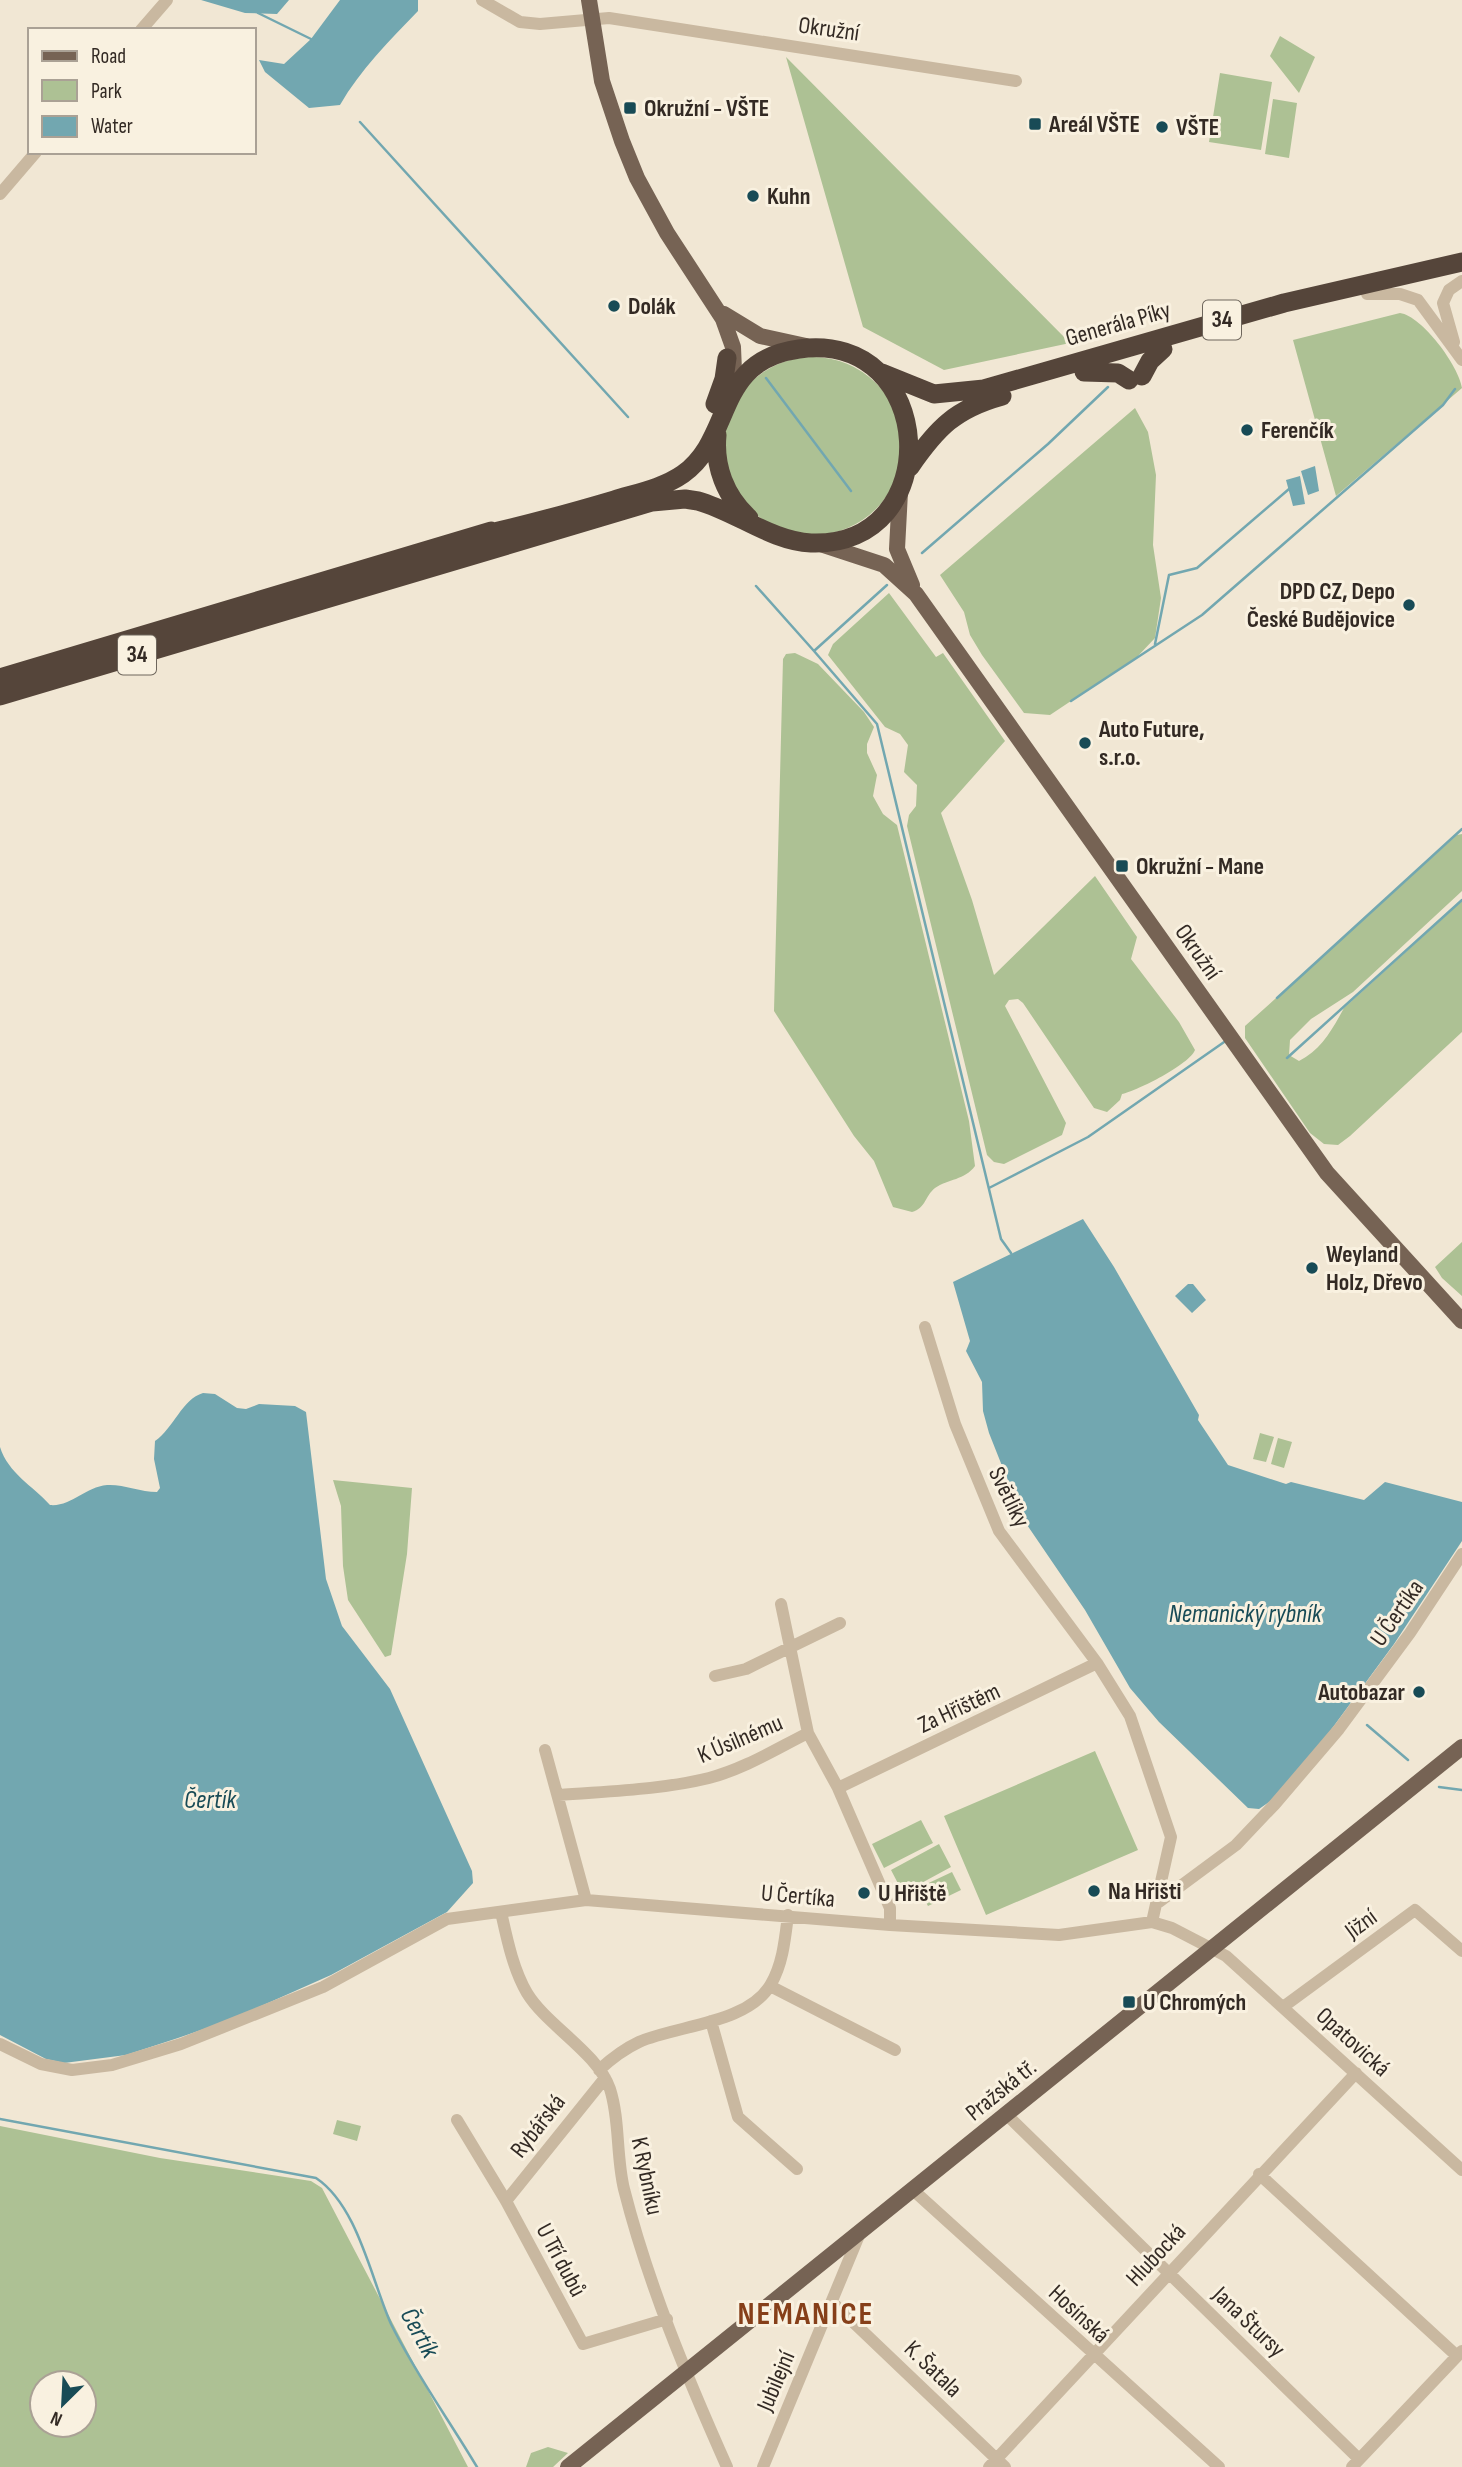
<svg xmlns="http://www.w3.org/2000/svg" width="1462" height="2467" font-family="'Sofia Sans Condensed',sans-serif">
<style>
.green{fill:#adc194;fill-rule:evenodd}
.water{fill:#72a7b0}
.lines{fill:none;stroke-linecap:round;stroke-linejoin:round}
.stream{stroke:#72a7b0;stroke-width:2.5}
.minor{stroke:#c9b8a0;stroke-width:12}
.major{stroke:#766354;stroke-width:16}
.highway{stroke:#55453a;stroke-width:19}
.poi-dot{fill:#184b56;stroke:#f9f1e0;stroke-width:2.5}
.labels{text-anchor:middle;dominant-baseline:central;stroke-width:6;stroke-linejoin:round;paint-order:stroke}
.shield{fill:#f9f1e0;stroke:#6e665c;stroke-width:2}
.shield-label{font-size:23px;font-weight:bold;fill:#332a24}
.street-label{font-size:24px;fill:#332a24;stroke:#f9f1e0}
.poi-label{font-size:24px;font-weight:bold;fill:#332a24;stroke:#f9f1e0;text-anchor:start}
.water-label{font-size:26px;font-style:italic;fill:#184b56;stroke:#f9f1e0}
.district-label{font-size:32px;font-weight:bold;letter-spacing:2px;fill:#863f19;stroke:#f9f1e0}
</style>
<rect width="100%" height="100%" fill="#f1e7d4"/>
<!-- green -->
<path class="green" d="M1280,36l35,21 -16,36 -29,-37z
M786,57l284,286 -126,27 -81,-43z
M1220,73l52,9 -11,68 -52,-8z
M1273,99l24,4 -8,55 -24,-4z
M1400,313c22,3 59,53 62,75l-126,108 -43,-156z
M724 446a89 89 0 1 1 178 0a89 89 0 1 1-178 0Z
M1135,408l13,24 8,43 -3,70 8,53 -6,40 -18,19 -87,58 -26,-2 -42,-58 -12,-20 -6,-23 -24,-37z
M889,593l47,64 7,-4 62,88 -64,72 31,87 22,75 101,-99 42,61 -6,22 48,63 16,28c-5,14 -58,41 -73,44l-2,6 -13,12 -13,-4 -71,-105 -5,-4 -9,1 -4,6 61,117 -4,12 -58,29 -10,-2 -7,-7 -80,-329 2,-11 7,-9 1,-21 -13,-13 4,-27 -8,-11 -15,-7 -57,-72 5,-11z
M795,653l23,11 46,48 10,15 -7,17v9l10,22 -4,21 10,18 14,11 72,296 6,45c-10,14 -27,13 -40,22 -10,8 -9,20 -23,24l-19,-5 -19,-46 -20,-25 -80,-125 9,-352 3,-5z
M1462,834v57l-109,101 -42,27 -21,21 -1,15 10,6c22,-11 33,-31 45,-53l118,-107v131l-112,104 -12,9 -14,-1 -14,-11 -65,-95v-12l212,-191z
M1462,1242v54l-20,-18 -7,-11z
M1260,1433l14,4 -8,25 -13,-3z
M1278,1438l14,4 -8,26 -13,-4z
M333,1480l79,8 -5,66 -16,101 -6,2 -37,-57 -5,-34 -2,-60z
M1095,1751l43,99 -152,65 -42,-99z
M921,1820l12,23 -49,25 -12,-24z
M939,1844l12,23 -48,26 -12,-23z
M952,1872l9,18 -33,16 -10,-18z
M337,2120l24,6 -4,15 -24,-7z
M0,2126l160,32 151,23 11,7 146,279h-468zM42,2383h42v42h-42z
M548,2447l20,6 -15,14h-27l5,-14z"/>
<!-- water -->
<path class="water" d="M201,0h88l-12,14 -32,-1z
M340,0h78v11c-28,29 -58,59 -78,94l-31,3 -44,-36 -6,-12 25,4 27,-25z
M1315,466l4,25 -11,4 -7,-24z
M1300,476l5,28 -12,2 -7,-26z
M1083,1219l31,48 85,148 -1,5 30,45 58,19 5,-2 73,18 21,-18 77,20v39l-68,103 -80,109 -39,45 -16,11 -11,-1 -89,-86 -29,-34 -45,-78 -62,-91 -34,-86 -6,-22 -1,-29 -16,-31 4,-10 -17,-59z
M1188,1284h5l13,16 -14,13 -17,-17z
M203,1393l12,1 22,14 9,1 13,-5 36,2 11,6 20,167 16,47 48,63 82,182 1,12 -26,29 -116,63 -101,45 -52,18 -52,17 -62,8 -18,-4 -46,-24v-588c8,26 33,39 50,58 21,2 35,-18 57,-20 16,-1 33,7 50,7l3,-4 -6,-29 1,-18c19,-13 27,-42 48,-48z"/>
<g class="lines">
<!-- stream -->
<path class="stream" d="M258,13l53,26
M360,122l268,295
M766,378l85,113
M922,553l126,-109 60,-57
M887,585l-73,66 63,73 124,515 10,14
M756,586l58,65
M1155,644l14,-69 28,-7 92,-79
M1071,701l131,-86 241,-210 12,-16
M1277,998l185,-169
M1287,1058l175,-158
M989,1188l99,-51 139,-97
M1367,1725l41,35
M1439,1787l23,3
M0,2119l316,59c42,28 55,101 75,146 24,49 58,96 86,143"/>
<!-- minor -->
<path class="minor" d="M482,0l38,22 20,2 69,-6 407,63
M141,30l26,-30
M0,194l36,-42
M1367,294h33l18,6 44,60
M1454,342l-11,-39 6,-13 13,-9
M925,1327l30,97 44,107 98,132 33,53 41,121 -19,85
M781,1604l27,129 30,55 52,120v17
M715,1676l31,-7 94,-46
M545,1750l41,150
M838,1788l259,-125
M559,1795c50,-4 101,-5 150,-17 35,-9 67,-29 99,-45
M1159,1902l77,-57 39,-41 64,-75 71,-96 52,-79
M501,1912c6,27 12,57 26,81 20,33 70,59 83,96 10,31 6,67 14,100 24,95 63,188 103,278
M770,1986l125,64
M1283,2007l132,-97 47,41
M711,2021l27,96 59,52
M0,2044l41,20 31,6 40,-5 69,-21 142,-57 124,-68 139,-19 304,25 169,10 93,-13 20,6 54,28 236,214
M599,2070c12,-11 25,-21 40,-28 38,-17 109,-18 132,-58 12,-21 14,-45 17,-69
M1007,2115l352,344
M457,2120l49,81 77,143 84,-25
M1259,2174l198,182
M913,2190l306,277
M506,2201l99,-123
M832,2302l173,165
M763,2467l97,-234
M989,2467l367,-394
M1352,2467l110,-116"/>
<!-- major -->
<path class="major" d="M589,0l13,81 20,60 15,37 30,55 56,86 10,28 1,24
M724,314l36,22 46,10
M900,492l-3,57 15,36
M817,543l67,22 32,29 411,579 135,148
M568,2467l894,-720"/>
<!-- highway -->
<path class="highway" d="M1084,372l34,1 11,7
M882,373l52,21 50,-5 300,-86 178,-41
M1142,376l8,-15 13,-12
M715,404l9,-25 3,-21
M717,435c-3,31 8,61 32,83
M910,467c27,-39 45,-58 92,-71
M0,678l491,-147
M0,696l652,-194 33,-3 13,2c39,11 73,40 113,42 137,5 127,-213 -12,-194 -86,12 -64,88 -116,125 -20,14 -46,19 -69,26 -44,13 -88,25 -133,35"/>
</g>
<!-- markers -->
<g class="poi-dot">
<rect x="623" y="101" width="14" height="14" rx="3.5"/>
<rect x="1028" y="117" width="14" height="14" rx="3.5"/>
<circle cx="1162" cy="127" r="7"/>
<circle cx="753" cy="196" r="7"/>
<circle cx="614" cy="306" r="7"/>
<circle cx="1247" cy="430" r="7"/>
<circle cx="1409" cy="605" r="7"/>
<circle cx="1085" cy="743" r="7"/>
<rect x="1115" y="859" width="14" height="14" rx="3.5"/>
<circle cx="1312" cy="1268" r="7"/>
<circle cx="1419" cy="1692" r="7"/>
<circle cx="1094" cy="1891" r="7"/>
<circle cx="864" cy="1893" r="7"/>
<rect x="1122" y="1995" width="14" height="14" rx="3.5"/>
</g>
<g class="labels">
<!-- shield labels -->
<g class="shield">
<rect x="1203" y="300.5" width="38" height="39" rx="5"/>
<rect x="118" y="635.5" width="38" height="39" rx="5"/>
</g>
<g class="shield-label">
<text x="1222" y="320">34</text>
<text x="137" y="655">34</text>
</g>
<!-- street labels -->
<g class="street-label">
<text transform="translate(829 29) rotate(8)">Okružní</text>
<text transform="translate(1118 324) rotate(-16)">Generála Píky</text>
<text transform="translate(1198 952) rotate(55)">Okružní</text>
<text transform="translate(1009 1497) rotate(64)">Světlíky</text>
<text transform="translate(1397 1613) rotate(-55)">U Čertíka</text>
<text transform="translate(959 1708) rotate(-25)">Za Hřištěm</text>
<text transform="translate(740 1739) rotate(-23)">K Úsilnému</text>
<text transform="translate(798 1896) rotate(5)">U Čertíka</text>
<text transform="translate(1361 1924) rotate(-36)">Jižní</text>
<text transform="translate(1353 2042) rotate(42)">Opatovická</text>
<text transform="translate(1001 2090) rotate(-39)">Pražská tř.</text>
<text transform="translate(538 2126) rotate(-52)">Rybářská</text>
<text transform="translate(647 2176) rotate(78)">K Rybníku</text>
<text transform="translate(1156 2255) rotate(-47)">Hlubocká</text>
<text transform="translate(561 2260) rotate(62)">U Tří dubů</text>
<text transform="translate(1079 2314) rotate(43)">Hosínská</text>
<text transform="translate(1249 2322) rotate(44)">Jana Štursy</text>
<text transform="translate(933 2369) rotate(44)">K. Šatala</text>
<text transform="translate(776 2381) rotate(-67)">Jubilejní</text>
</g>
<!-- poi labels -->
<g class="poi-label">
<text x="644" y="108">Okružní - VŠTE</text>
<text x="1049" y="124">Areál VŠTE</text>
<text x="1176" y="127">VŠTE</text>
<text x="767" y="196">Kuhn</text>
<text x="628" y="306">Dolák</text>
<text x="1261" y="430">Ferenčík</text>
<text x="1395" y="591" text-anchor="end">DPD CZ, Depo<tspan x="1395" dy="28">České Budějovice</tspan></text>
<text x="1099" y="729">Auto Future,<tspan x="1099" dy="28">s.r.o.</tspan></text>
<text x="1136" y="866">Okružní - Mane</text>
<text x="1326" y="1254">Weyland<tspan x="1326" dy="28">Holz, Dřevo</tspan></text>
<text x="1405" y="1692" text-anchor="end">Autobazar</text>
<text x="1108" y="1891">Na Hřišti</text>
<text x="878" y="1893">U Hřiště</text>
<text x="1143" y="2002">U Chromých</text>
</g>
<!-- water labels -->
<g class="water-label">
<text x="1245" y="1614">Nemanický rybník</text>
<text x="210" y="1800">Čertík</text>
<text transform="translate(419 2333) rotate(61)">Čertík</text>
</g>
<!-- district labels -->
<g class="district-label">
<text x="806" y="2314">NEMANICE</text>
</g>
</g>
<!-- legend -->
<rect x="28" y="28" width="228" height="126" fill="#f9f1e0" stroke="#aaa195" stroke-width="2"/>
<rect x="42" y="51" width="35" height="10" fill="#766354" stroke="#aaa195" stroke-width="2"/>
<text x="91" y="63" font-size="21" fill="#332a24">Road</text>
<rect x="42" y="80" width="35" height="21" fill="#adc194" stroke="#aaa195" stroke-width="2"/>
<text x="91" y="98" font-size="21" fill="#332a24">Park</text>
<rect x="42" y="116" width="35" height="21" fill="#72a7b0" stroke="#aaa195" stroke-width="2"/>
<text x="91" y="133" font-size="21" fill="#332a24">Water</text>
<!-- north arrow -->
<g transform="translate(63 2404) rotate(204)"><circle r="33" fill="#f9f1e0" stroke="#aaa195" stroke-width="2"/>
<path d="M0-5L12 26L0 18L-12 26Z" fill="#184b56"/>
<text y="-10" font-size="19" font-weight="bold" text-anchor="middle" fill="#332a24">N</text>
</g>
</svg>
